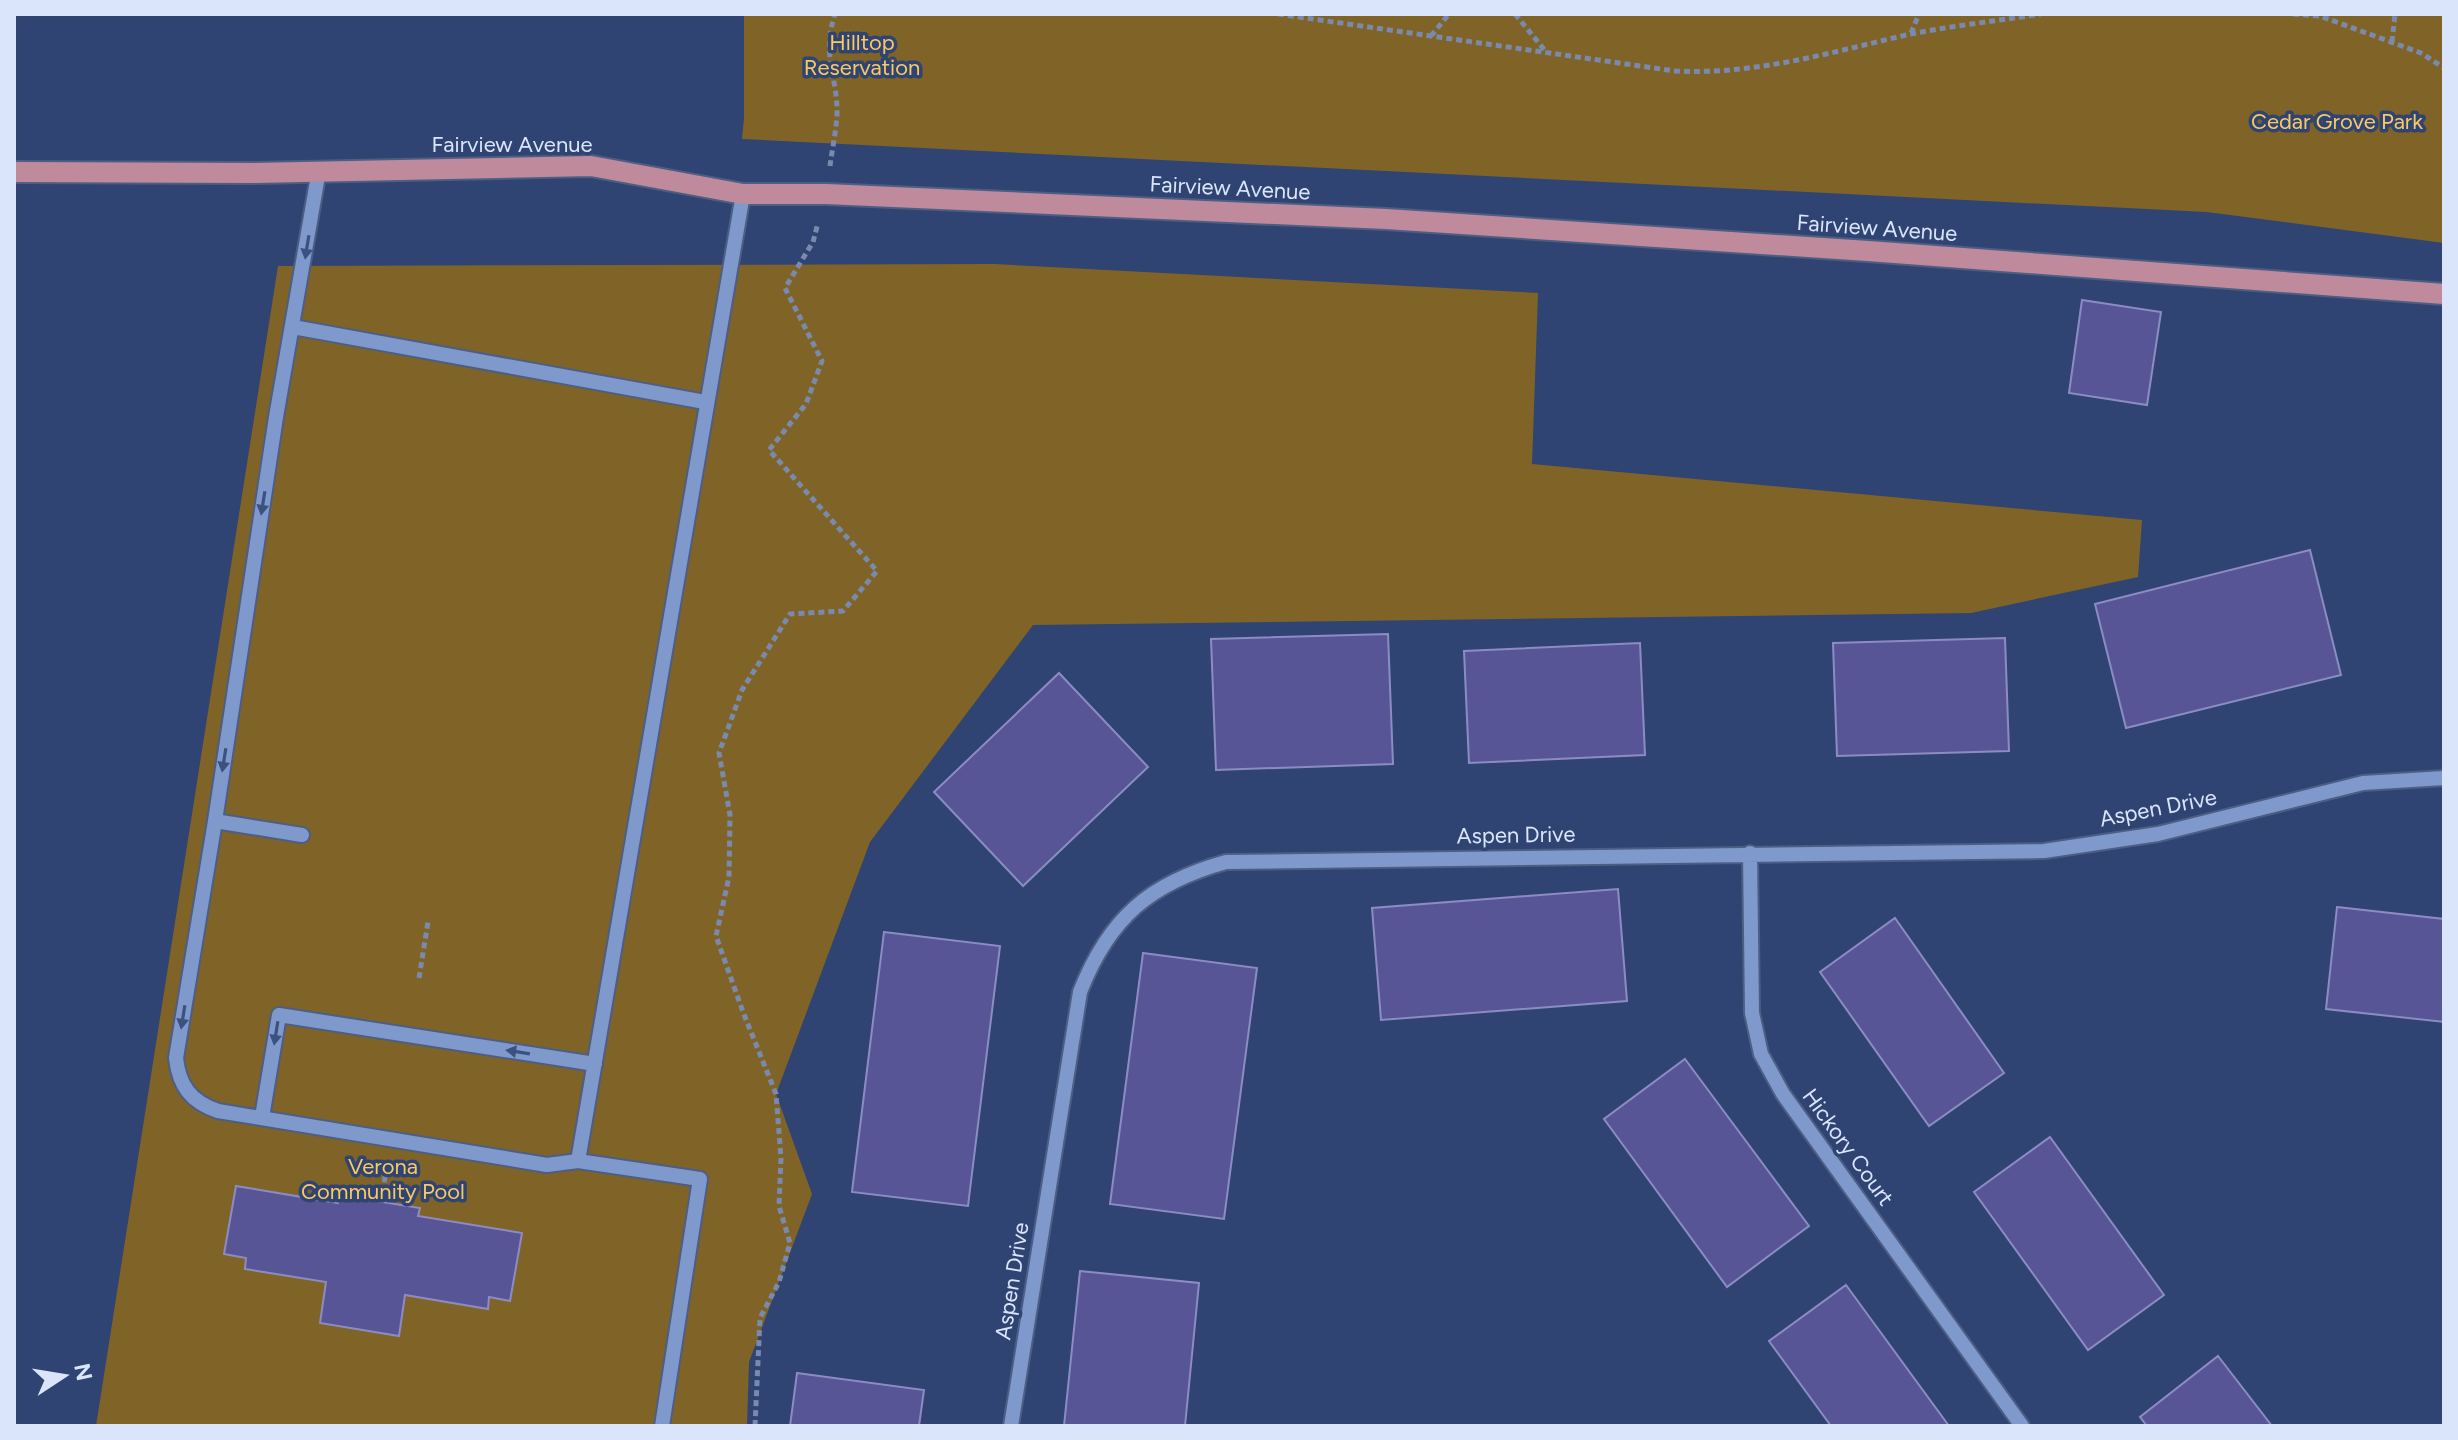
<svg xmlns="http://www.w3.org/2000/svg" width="2458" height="1440" font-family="Figtree,sans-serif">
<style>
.green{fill:#806427}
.building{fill:#585596;stroke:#8c8cc4;stroke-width:2}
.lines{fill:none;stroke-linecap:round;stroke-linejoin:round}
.minor-casing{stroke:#4d5e84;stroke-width:18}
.major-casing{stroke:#4d5e84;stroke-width:24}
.path{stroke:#798aae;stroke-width:5;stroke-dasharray:6 4;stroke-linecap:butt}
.minor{stroke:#7f99cd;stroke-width:14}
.major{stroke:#bf8b9c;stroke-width:20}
.oneway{fill:#3b5180}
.labels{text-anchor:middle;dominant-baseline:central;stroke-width:7;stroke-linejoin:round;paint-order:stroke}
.park-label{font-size:22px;fill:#fac962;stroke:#2f4472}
.street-label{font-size:22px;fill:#dae5fc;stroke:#2f4472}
</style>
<rect width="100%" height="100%" fill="#2f4472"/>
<!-- green -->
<path class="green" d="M744,14h1700v229l-237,-31 -1465,-73 2,-21z
M994,264l544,29 -6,171 610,56 -4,57 -167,36 -938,12 -163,217 -94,252 36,100 -63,168 -2,64h-651l182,-1160z"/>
<!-- building -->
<path class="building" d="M2082,300l79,12 -14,93 -78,-12z
M2310,550l31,125 -215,53 -31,-124z
M1388,634l5,130 -177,6 -5,-131z
M2005,638l4,113 -172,5 -4,-113z
M1640,643l5,112 -176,8 -5,-112z
M1059,673l89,94 -125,119 -89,-94z
M1618,889l9,112 -246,19 -9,-112z
M2337,907l107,12v103l-118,-13z
M1895,918l109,155 -75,53 -109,-154z
M884,932l116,14 -32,260 -116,-14z
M1143,953l114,15 -33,251 -114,-15z
M1685,1059l124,167 -82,61 -123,-168z
M2050,1137l114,158 -76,55 -114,-158z
M236,1186l102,17 1,-8 81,13 -2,8 104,17 -12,68 -21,-4 -1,12 -83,-14 -6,41 -79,-13 6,-41 -81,-13 1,-11 -22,-4z
M1080,1271l119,12 -14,143h-121z
M1846,1285l103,141h-118l-62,-85z
M2218,1356l54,70h-125l-7,-9z
M797,1373l127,17 -5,36h-129z"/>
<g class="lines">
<defs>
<path id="minor" d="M319,170l-43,247 -61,404 -39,237c3,28 15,44 42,53l329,54 31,-4c58,-322 107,-645 165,-967
M293,327l412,75
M215,821l87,14
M1750,853l2,160 9,41 22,40 239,332
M262,1117l17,-102 316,49
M578,1161l122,18 -38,247
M1011,1426l69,-434c29,-74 70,-109 146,-130l818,-11 114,-17 205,-51 81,-5"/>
<path id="major" d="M14,172l237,1 340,-7 152,28h83l560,25 482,32 576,43"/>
</defs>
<!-- minor casing -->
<use href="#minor" class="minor-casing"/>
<!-- major casing -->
<use href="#major" class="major-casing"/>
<!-- path -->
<path class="path" d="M1278,14l397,57c79,4 154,-18 231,-36 44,-9 90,-14 135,-21
M1515,14l32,39
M2293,14l27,2 101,37 23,15
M1911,33l8,-19
M1431,36l18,-22
M2392,42l3,-28
M830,166c2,-16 6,-34 7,-51 1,-38 -16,-59 -2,-101
M419,978l9,-56
M381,1202l5,-31
M755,1426l5,-108 19,-36 11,-39 -11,-37 2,-48 -5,-64 -33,-82 -27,-76 13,-59 1,-62 -11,-62 23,-63 48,-76 53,-3 34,-40 -108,-121 37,-46 16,-43 -37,-73 28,-46 5,-19"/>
<!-- minor -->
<use href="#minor" class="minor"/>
<!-- major -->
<use href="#major" class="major"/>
</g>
<!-- one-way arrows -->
<defs><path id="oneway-solid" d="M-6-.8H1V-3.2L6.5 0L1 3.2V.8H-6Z" transform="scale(2)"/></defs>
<g class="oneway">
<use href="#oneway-solid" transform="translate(307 247) rotate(99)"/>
<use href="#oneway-solid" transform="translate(263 503) rotate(99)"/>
<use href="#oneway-solid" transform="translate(224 760) rotate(99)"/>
<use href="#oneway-solid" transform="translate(183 1017) rotate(99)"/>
<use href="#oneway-solid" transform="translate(276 1033) rotate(99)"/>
<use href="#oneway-solid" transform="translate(518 1052) rotate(-171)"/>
</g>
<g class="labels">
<!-- park labels -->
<g class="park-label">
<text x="862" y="42">Hilltop<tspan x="862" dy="25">Reservation</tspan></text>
<text x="2337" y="121">Cedar Grove Park</text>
<text x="383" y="1166">Verona<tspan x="383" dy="25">Community Pool</tspan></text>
</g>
<!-- street labels -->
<g class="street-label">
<text x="512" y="144">Fairview Avenue</text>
<text transform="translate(1230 188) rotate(3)">Fairview Avenue</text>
<text transform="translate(1877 228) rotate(4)">Fairview Avenue</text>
<text transform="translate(2158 808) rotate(-11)">Aspen Drive</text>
<text transform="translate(1516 835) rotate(-1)">Aspen Drive</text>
<text transform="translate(1848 1147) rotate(54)">Hickory Court</text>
<text transform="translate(1012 1281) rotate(-81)">Aspen Drive</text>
</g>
</g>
<!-- border -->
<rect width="2458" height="1440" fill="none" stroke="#dae5fc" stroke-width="32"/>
<!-- north arrow -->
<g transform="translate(64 1376) rotate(78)" stroke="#2f4472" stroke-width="6" paint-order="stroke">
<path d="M0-6L14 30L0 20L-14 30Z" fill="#dae5fc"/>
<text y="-12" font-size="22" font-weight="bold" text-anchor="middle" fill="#dae5fc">N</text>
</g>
</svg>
